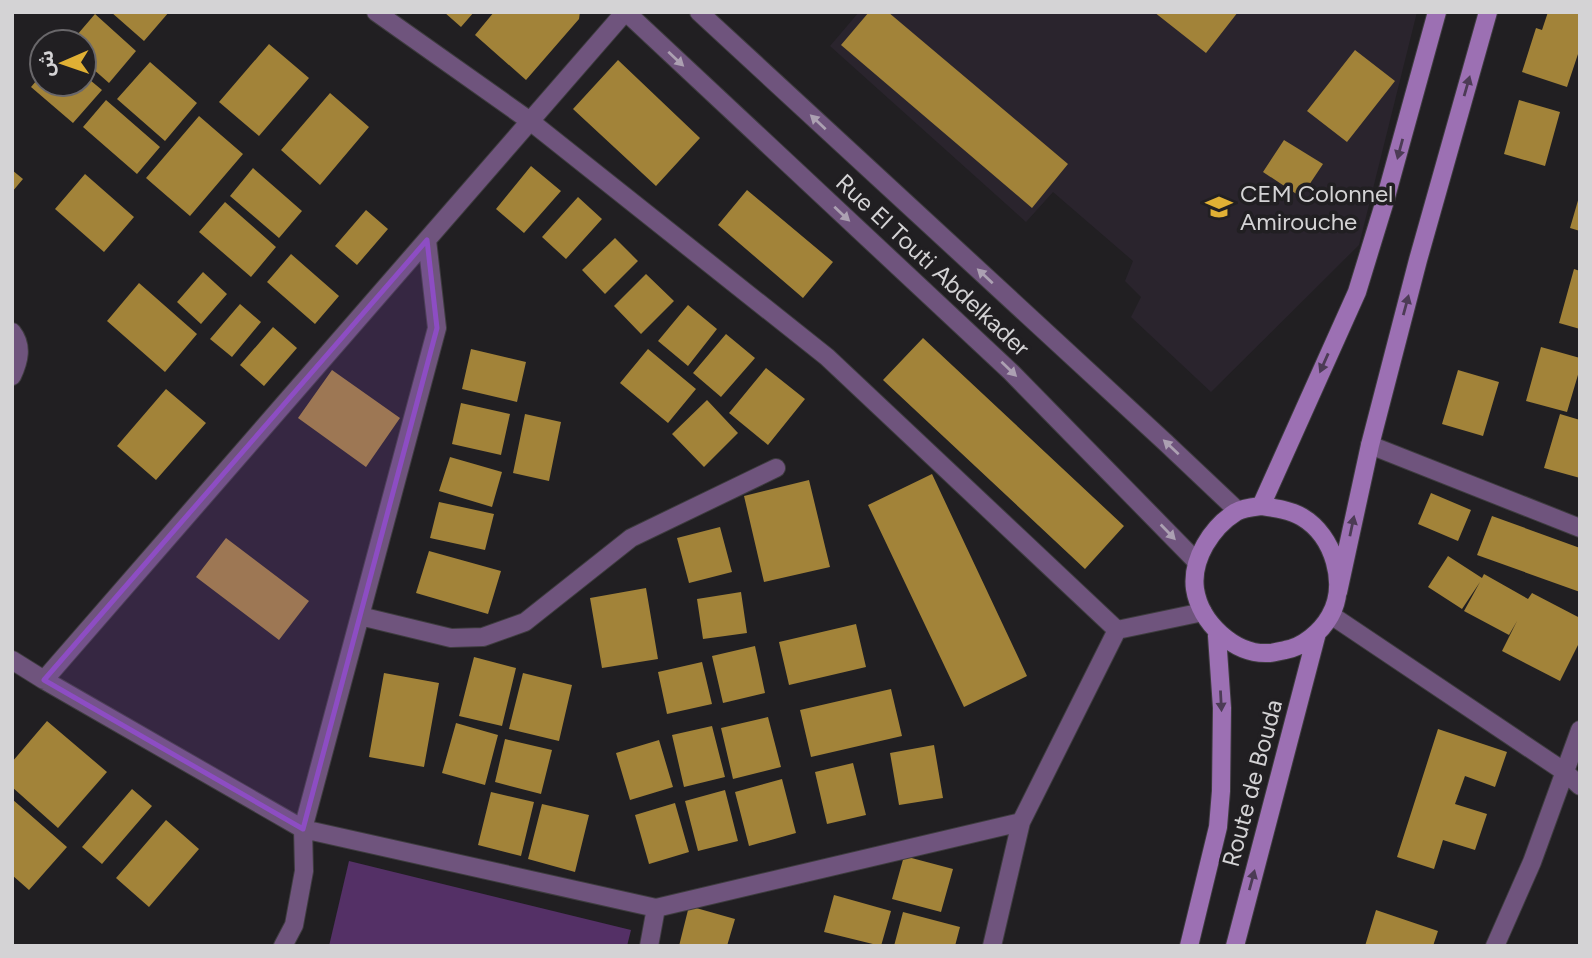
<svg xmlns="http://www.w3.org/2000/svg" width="1592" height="958" font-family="Figtree,'Noto Sans Arabic',sans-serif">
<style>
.built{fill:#2a242d}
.green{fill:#543066}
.building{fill:#a28339}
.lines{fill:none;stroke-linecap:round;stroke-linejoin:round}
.minor-casing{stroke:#3e3c3f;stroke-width:20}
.tertiary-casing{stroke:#3e3c3f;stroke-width:20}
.secondary-casing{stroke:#3e3c3f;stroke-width:20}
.minor{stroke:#6f547d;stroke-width:18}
.tertiary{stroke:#6f547d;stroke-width:18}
.secondary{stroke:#9c70b3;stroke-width:18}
.oneway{fill:#aca0b2}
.oneway2{fill:#4c3b55}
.marked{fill:#8d4dc3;fill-opacity:0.2;stroke:#8d4dc3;stroke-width:5;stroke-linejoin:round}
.labels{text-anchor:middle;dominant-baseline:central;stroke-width:7;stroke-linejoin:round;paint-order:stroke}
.poi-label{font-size:24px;fill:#d4d3d5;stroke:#211f22;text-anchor:start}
.street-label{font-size:24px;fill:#d4d3d5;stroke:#211f22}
</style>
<rect width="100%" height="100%" fill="#211f22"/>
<!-- built -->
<path class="built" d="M859,12h558l-58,233 -148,147 -80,-75 10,-20 -16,-16 8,-20 -80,-69 -27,30 -196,-176z"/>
<!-- green -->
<path class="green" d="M349,861l282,69 -4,16h-298z"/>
<!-- building -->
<path class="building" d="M111,12h58l-25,29z
M444,12h30l-13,15z
M494,12h86l-1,7 -53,61 -51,-45z
M869,12h19l180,152 -36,44 -191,-163z
M1154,12h84l-32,41z
M1548,12h32v36l-13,39 -45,-15 14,-44 6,2z
M95,14l41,37 -27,32 -25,-22v-19h-13z
M269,44l40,34 -50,58 -40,-34z
M1355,50l40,31 -48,61 -40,-31z
M618,60l82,78 -44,48 -83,-77z
M150,62l47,41 -32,38 -48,-42z
M42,74v10h42v-9l18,15 -29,33 -42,-36z
M330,93l39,34 -49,58 -39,-35z
M106,100l54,47 -23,27 -54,-47z
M1519,100l41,12 -15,54 -41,-12z
M199,116l44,38 -53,62 -44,-38z
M1284,140l39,24 -22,33 -38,-25z
M531,166l30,25 -37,42 -28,-24z
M253,168l49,43 -23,27 -49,-42z
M12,170l11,9 -11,13z
M85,174l49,43 -30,35 -49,-43z
M747,190l86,72 -30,36 -85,-73z
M578,197l24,22 -36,40 -24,-22z
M1579,197h1v34l-10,-3z
M225,202l51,45 -25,30 -52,-45z
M366,210l22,19 -31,36 -22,-19z
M615,238l23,23 -33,33 -23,-24z
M291,254l48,42 -24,28 -48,-42z
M1574,269l6,2v58l-21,-6z
M203,272l24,22 -26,30 -24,-22z
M646,274l28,27 -33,33 -27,-28z
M139,283l58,51 -32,38 -58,-51z
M240,304l21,18 -29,35 -22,-18z
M688,305l29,24 -29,37 -30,-25z
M273,327l24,21 -33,38 -24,-21z
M726,334l29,24 -34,39 -28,-24z
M923,338l201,188 -39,43 -202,-189z
M1541,347l39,11v10l-13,44 -41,-11z
M471,349l55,13 -9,40 -55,-13z
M648,349l48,40 -28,34 -48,-40z
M766,368l39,31 -37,46 -39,-32z
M332,370l68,48 -34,49 -68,-49z
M1458,370l41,12 -16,54 -41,-12z
M166,389l40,34 -50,57 -39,-34z
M707,400l31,33 -34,34 -32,-33z
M461,403l49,11 -9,41 -49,-11z
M525,414l36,8 -12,59 -36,-8z
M1560,414l20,6v58l-36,-10z
M450,457l52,15 -10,35 -53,-16z
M932,474l95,202 -63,31 -96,-202z
M809,480l21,87 -66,15 -20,-86z
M1431,493l40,17 -13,31 -40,-17z
M439,502l55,12 -9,36 -55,-12z
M1492,516l88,32v44l-103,-37z
M720,527l12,45 -43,11 -12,-45z
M226,538l83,63 -30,39 -83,-63z
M429,551l72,20 -13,43 -72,-21z
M1448,556l34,22 2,-4 44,25 4,-6 48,25v23l-20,40 -58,-30 15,-30 -8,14 -45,-24 16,-29 -18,27 -34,-22z
M646,588l12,71 -56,9 -12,-70z
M741,592l6,41 -44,6 -6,-40z
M856,624l10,43 -77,18 -10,-43z
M755,646l10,47 -42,10 -11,-47z
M474,657l42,11 -14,58 -43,-10z
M702,662l10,42 -45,10 -9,-42z
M384,673l55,10 -15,84 -55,-10z
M523,673l49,12 -13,56 -50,-12z
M891,689l11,47 -91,21 -11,-47z
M768,717l13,50 -48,12 -12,-51z
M47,721l60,51 -49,56 -46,-41v-25z
M456,723l42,12 -13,50 -43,-12z
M712,726l13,51 -41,10 -12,-52z
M1438,729l69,23 -12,35 -30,-11 -10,28 32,10 -12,36 -32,-10 -9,29 -37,-12z
M505,739l47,11 -11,44 -46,-12z
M659,740l14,47 -43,13 -14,-47z
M934,745l9,53 -44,7 -9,-52z
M853,763l13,52 -39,9 -12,-52z
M782,779l14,54 -47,13 -14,-54z
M132,789l20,17 -50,58 -20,-17z
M725,790l13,51 -40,10 -13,-50z
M491,792l43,10 -13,54 -43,-11z
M12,799l55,48 -38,43 -17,-15z
M675,803l14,49 -40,12 -14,-49z
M542,804l47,11 -14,57 -47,-13z
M166,820l33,29 -50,58 -33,-29z
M904,856l49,13 -12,43 -49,-13z
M834,895l57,16 -10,35 -57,-14z
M689,906l46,13 -8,27h-48z
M1376,910l62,21 -5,15h-68z
M903,912l57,15 -5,19h-61z"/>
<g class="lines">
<defs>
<path id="minor" d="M376,12l154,109 297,236 290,273
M12,332c11,14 7,29 0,44
M1370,445l210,83
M1331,615l234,157 15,14
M360,616l91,22 32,-1 42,-15 106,-84 145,-70
M12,660l32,20 259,149 353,79 -7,38
M44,680l581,-668
M656,908l365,-86 96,-192 86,-18
M283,946l11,-21 10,-54 -1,-42 134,-501 -10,-88
M992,946l29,-124
M1495,946l37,-84 48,-132"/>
<path id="tertiary" d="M626,12l385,360 186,190
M699,12l466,430 73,69"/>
<path id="secondary" d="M1261,506l96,-214 27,-88 53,-192
M1261,506c14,2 29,4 41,11 32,19 46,67 28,99 -9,16 -27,31 -45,34 -5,1 -11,3 -16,3 -35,2 -69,-31 -74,-64 -4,-30 17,-62 41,-77 7,-4 17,-5 25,-6z
M1338,592l32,-147 48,-185 70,-248
M1189,946l29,-119 3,-36 1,-83 -5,-72 1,-3
M1235,946l82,-313"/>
</defs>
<!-- minor casing -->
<use href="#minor" class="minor-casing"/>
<!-- tertiary casing -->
<use href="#tertiary" class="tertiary-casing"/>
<!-- secondary casing -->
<use href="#secondary" class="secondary-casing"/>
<!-- minor -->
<use href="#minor" class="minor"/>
<!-- tertiary -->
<use href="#tertiary" class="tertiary"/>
<!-- secondary -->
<use href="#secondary" class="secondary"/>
</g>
<!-- one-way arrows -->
<defs><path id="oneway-solid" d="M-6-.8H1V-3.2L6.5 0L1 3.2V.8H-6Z" transform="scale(1.75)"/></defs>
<g class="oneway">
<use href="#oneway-solid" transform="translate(676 59) rotate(43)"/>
<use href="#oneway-solid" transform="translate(818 122) rotate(-137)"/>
<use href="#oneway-solid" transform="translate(842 214) rotate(43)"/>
<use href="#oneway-solid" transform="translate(985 276) rotate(-137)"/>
<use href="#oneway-solid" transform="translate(1009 369) rotate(44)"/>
<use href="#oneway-solid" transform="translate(1171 447) rotate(-137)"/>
<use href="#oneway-solid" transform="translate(1168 532) rotate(46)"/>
</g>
<g class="oneway2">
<use href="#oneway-solid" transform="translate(1467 86) rotate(-74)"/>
<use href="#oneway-solid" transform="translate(1400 149) rotate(105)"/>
<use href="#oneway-solid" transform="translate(1406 305) rotate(-75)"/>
<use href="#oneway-solid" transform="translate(1324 363) rotate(114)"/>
<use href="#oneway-solid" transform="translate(1352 526) rotate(-78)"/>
<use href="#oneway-solid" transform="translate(1221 701) rotate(87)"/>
<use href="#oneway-solid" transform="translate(1252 880) rotate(-75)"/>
</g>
<!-- marked area -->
<path class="marked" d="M427,240l10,88 -134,501 -259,-149z"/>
<!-- icons -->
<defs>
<symbol id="school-bare" viewBox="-9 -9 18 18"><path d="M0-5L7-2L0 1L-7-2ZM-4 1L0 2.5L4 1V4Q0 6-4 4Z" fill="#e0b034" stroke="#211f22" stroke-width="2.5" paint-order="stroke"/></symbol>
</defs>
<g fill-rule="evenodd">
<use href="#school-bare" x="1200" y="188" width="38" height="38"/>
</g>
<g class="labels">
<!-- poi labels -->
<g class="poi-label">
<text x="1240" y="193">CEM Colonnel<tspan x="1240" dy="28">Amirouche</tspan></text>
</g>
<!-- street labels -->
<g class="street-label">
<text transform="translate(933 265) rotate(43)">Rue El Touti Abdelkader</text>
<text transform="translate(1252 783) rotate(-75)">Route de Bouda</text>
</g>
</g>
<!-- border -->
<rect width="1592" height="958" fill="none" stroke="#d4d3d5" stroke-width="28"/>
<!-- north arrow -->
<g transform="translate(63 63) rotate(268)"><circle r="33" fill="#211f22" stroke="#69676a" stroke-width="2"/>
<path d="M0-5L12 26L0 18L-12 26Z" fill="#e0b034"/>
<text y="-10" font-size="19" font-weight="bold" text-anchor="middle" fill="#d4d3d5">ش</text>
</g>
</svg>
